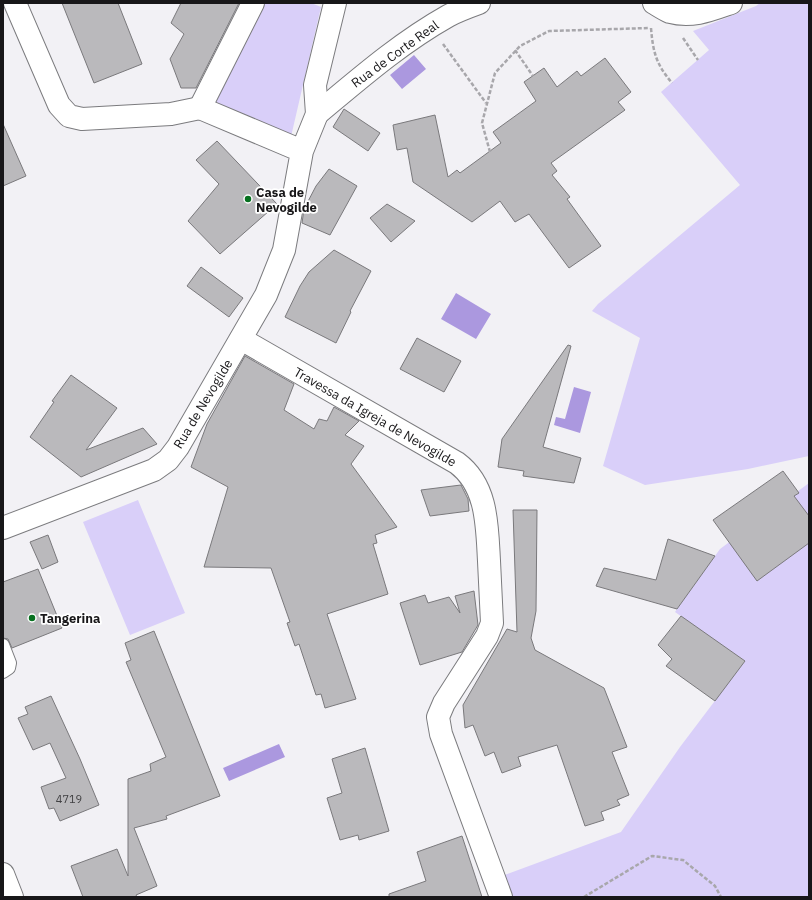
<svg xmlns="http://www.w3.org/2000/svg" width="812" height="900" font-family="'IBM Plex Sans',sans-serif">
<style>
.green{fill:#d9cff9}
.water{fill:#ab98df}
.building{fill:#bab9bc;stroke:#7a797c}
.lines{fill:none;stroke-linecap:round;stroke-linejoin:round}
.lane-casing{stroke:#7b7b7e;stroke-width:14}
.street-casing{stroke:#7b7b7e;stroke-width:24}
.secondary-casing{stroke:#7b7b7e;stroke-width:24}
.primary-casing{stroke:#7b7b7e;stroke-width:24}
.path{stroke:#a8a7ab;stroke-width:2.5;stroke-dasharray:4 2;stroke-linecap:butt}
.lane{stroke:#fff;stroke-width:12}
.street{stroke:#fff;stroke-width:22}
.secondary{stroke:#fff;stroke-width:22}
.primary{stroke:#fff;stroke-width:22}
.poi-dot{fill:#077020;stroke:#fff;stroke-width:1.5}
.labels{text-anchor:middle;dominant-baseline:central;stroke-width:3.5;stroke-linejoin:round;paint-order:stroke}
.number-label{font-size:11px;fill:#404042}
.street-label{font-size:13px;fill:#181719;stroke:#fff}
.poi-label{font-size:13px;font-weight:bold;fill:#181719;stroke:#fff;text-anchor:start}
</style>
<rect width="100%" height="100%" fill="#f2f1f5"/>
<!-- green -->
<path class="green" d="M260,3h51l10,4 -31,134 -80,-35z
M760,3h49v453l-61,13 -103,16 -42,-19 37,-128 -48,-27 6,-7 142,-119 -79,-93 48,-42 -16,-19 63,-25z
M809,483v414h-307l-8,-18 127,-47 59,-85 65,-86 -70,-49 45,-63z
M138,500l47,113 -55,22 -47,-113z"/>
<!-- water -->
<path class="water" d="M414,55l12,14 -24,20 -12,-14z
M456,293l35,21 -15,25 -35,-20z
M574,387l17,5 -11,41 -26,-8 2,-8 9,2z
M279,744l6,13 -56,24 -6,-13z"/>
<!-- building -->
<path class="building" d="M62,3h56l24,61 -48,19z
M181,3h58l-43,85h-15l-11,-29 14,-25 -13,-11z
M605,58l26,34 -13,10 7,8 -74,53 6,8 -5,4 18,22 -3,2 34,47 -32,22 -40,-54 -14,8 -15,-21 -28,21 -59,-40 -6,-34 -10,2 -4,-25 42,-10 13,62 9,-7 3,3 41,-30 -8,-11 43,-31 -12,-19 20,-14 13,19 20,-16 4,5z
M344,109l36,24 -12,18 -35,-24z
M3,124l23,52 -23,10z
M217,141l60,63 -57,50 -32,-33 31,-37 -23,-24z
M329,169l28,17 -27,49 -28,-12 2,-14 12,-23z
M387,204l28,17 -24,21 -21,-24z
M334,250l37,21 -21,40 1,1 -15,31 -51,-26 15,-31 9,-14z
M201,267l42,31 -14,19 -42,-31z
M417,338l44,23 -17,31 -44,-23z
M568,345l3,1 -28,101 38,11 -7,25 -51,-7 1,-5 -26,-4 4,-28z
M245,356l49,28 -10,26 30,19 5,-10 8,2 7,-14 25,14 -14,14 19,11 -13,18 46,63 -22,8 2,8 -4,1 15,50 -61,20 29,85 -31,9 -4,-14 -5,1 -17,-51 -4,2 -8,-23 3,-1 -19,-54 -67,-1 24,-80 -37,-20 16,-43z
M71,375l46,33 -31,42 57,-22 14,16 -76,33 -51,-40 24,-35 -2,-1z
M783,471l16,22 -5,3 15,20v27l-52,38 -44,-61z
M461,485l7,14 1,12 -39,5 -9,-26z
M513,510h24l-1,101 -5,27 4,12 69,38 23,59 -15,5 17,43 -12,5 3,5 -19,7 3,8 -19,6 -28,-81 -39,12 3,9 -19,7 -8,-21 -9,4 -12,-31 -8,3 -2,-23 44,-76 10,3z
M48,535l10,27 -16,7 -12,-27z
M668,539l47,17 -38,53 -81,-23 8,-18 52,12z
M38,569l24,59 -50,20 -4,-9 -5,-1v-56z
M474,591l4,34 -16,27 -42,13 -20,-62 25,-8 3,8 21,-6 11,16 -5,-17z
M681,616l64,45 -30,40 -49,-35 6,-7 -14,-14z
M154,631l66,165 -54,20 1,3 -33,9 23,58 -21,9 1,2h-54l-12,-31 46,-17 11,27v-97l23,-8 -1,-7 16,-7 -40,-95 5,-2 -6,-17z
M51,696l29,63 19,46 -39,16 -6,-13 -5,1 -8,-22 25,-9 -16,-35 -17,7 -15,-32 10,-4 -3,-7z
M365,748l24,83 -30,9 -1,-5 -18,5 -13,-42 15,-5 -10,-34z
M462,836l20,61h-93v-3l37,-13 -9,-29z"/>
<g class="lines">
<defs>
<path id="lane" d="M3,645l7,18 -1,5 -6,4"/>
<path id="street" d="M15,3l44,102 10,11 13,3 89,-5 29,-6
M654,3c5,3 11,7 16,9 22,6 41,-2 61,-9
M317,114c42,-35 83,-71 131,-98 9,-5 20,-9 31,-13
M241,339l216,124c31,23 30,64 32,98 1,21 2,42 3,62l-5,13 -43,67 -6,14 3,17 60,163"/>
<path id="secondary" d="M253,3l-53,105 102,43 15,-37 -2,-29 20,-82
M3,528l151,-58 14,-10 10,-13 88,-152 18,-45 18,-99"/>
<path id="primary" d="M3,874l9,23"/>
</defs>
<!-- lane casing -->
<use href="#lane" class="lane-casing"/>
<!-- street casing -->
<use href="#street" class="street-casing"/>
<!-- secondary casing -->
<use href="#secondary" class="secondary-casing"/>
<!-- primary casing -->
<use href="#primary" class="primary-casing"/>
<!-- path -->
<path class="path" d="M651,28c2,24 5,36 21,55
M683,38l15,22
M443,44l43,59
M515,50l18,26
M490,152l-8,-29 13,-50 25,-27 29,-15 100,-3
M584,897l68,-41 31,4 32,26 6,11"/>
<!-- lane -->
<use href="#lane" class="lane"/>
<!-- street -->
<use href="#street" class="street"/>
<!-- secondary -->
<use href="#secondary" class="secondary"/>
<!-- primary -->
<use href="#primary" class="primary"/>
</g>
<!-- markers -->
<g class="poi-dot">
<circle cx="248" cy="199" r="4"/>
<circle cx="32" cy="618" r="4"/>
</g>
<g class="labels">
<!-- number labels -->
<g class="number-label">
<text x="69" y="799">4719</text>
</g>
<!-- street labels -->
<g class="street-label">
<text transform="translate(395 54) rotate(-36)">Rua de Corte Real</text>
<text transform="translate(203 404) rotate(-59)">Rua de Nevogilde</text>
<text transform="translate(375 417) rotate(30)">Travessa da Igreja de Nevogilde</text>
</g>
<!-- poi labels -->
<g class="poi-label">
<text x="256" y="192">Casa de<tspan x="256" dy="15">Nevogilde</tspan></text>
<text x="40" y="618">Tangerina</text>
</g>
</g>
<!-- border -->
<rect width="812" height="900" fill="none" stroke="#181719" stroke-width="8"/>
</svg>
